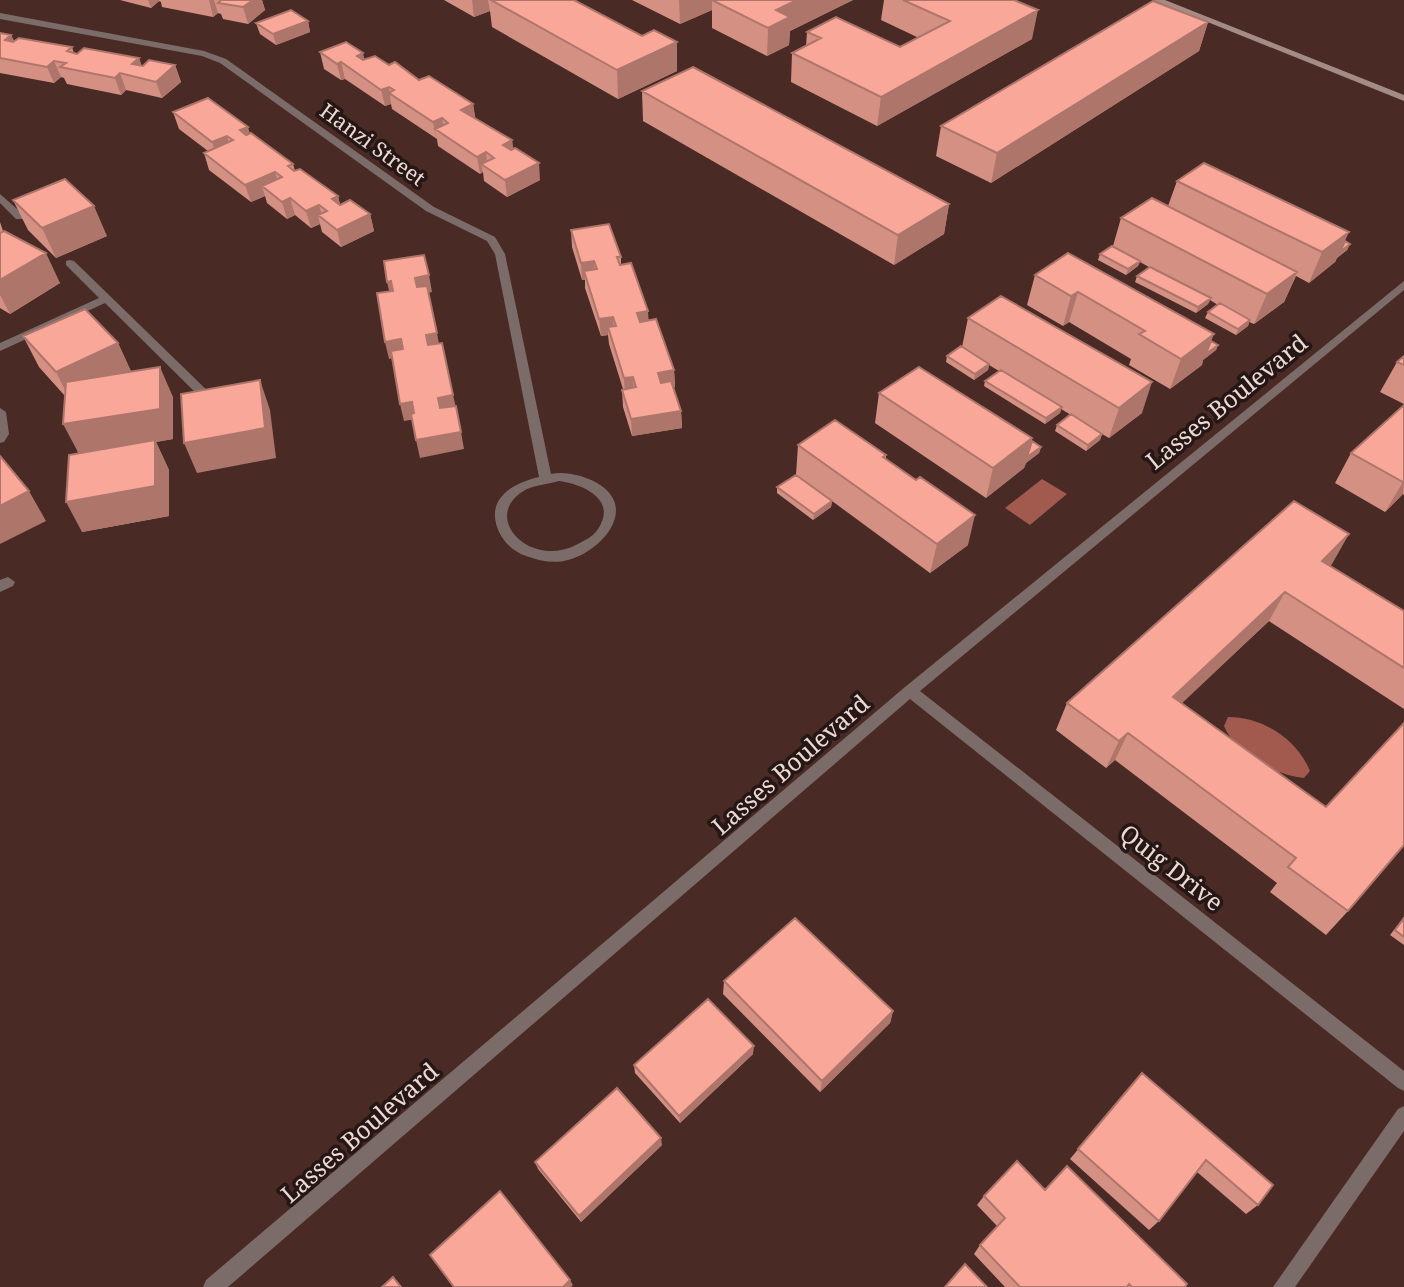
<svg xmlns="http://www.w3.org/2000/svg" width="1404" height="1287" font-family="'Noto Serif',serif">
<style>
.water{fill:#a2594e}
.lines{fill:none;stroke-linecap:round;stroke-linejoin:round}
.lane{fill:#7c6c69;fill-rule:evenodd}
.street{fill:#7c6c69;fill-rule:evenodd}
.secondary{fill:#a58b86;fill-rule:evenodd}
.wall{fill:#d59084}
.shaded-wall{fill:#ae756b}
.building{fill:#f8a799;stroke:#ae756b;stroke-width:2}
.labels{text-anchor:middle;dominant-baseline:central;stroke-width:7;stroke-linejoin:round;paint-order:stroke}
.far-street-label{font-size:21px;fill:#eed9d5;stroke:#251715}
.street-label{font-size:24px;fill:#eed9d5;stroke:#251715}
</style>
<rect width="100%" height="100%" fill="#492a25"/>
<!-- water -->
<path class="water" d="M1042,479l25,15 -37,31 -25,-17z
M1228,717c35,0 69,22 82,54l-6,7c-30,-3 -68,-24 -80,-52z"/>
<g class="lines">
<!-- lane -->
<path class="lane" d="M0,13l204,38 22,8 208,148 61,30 10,17 46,220c15,-3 33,2 46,9 43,25 4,69 -29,77 -14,4 -28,1 -42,-4 -14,-5 -24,-15 -29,-29 -10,-30 17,-44 42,-50l-44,-223 -8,-13 -61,-30 -206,-148 -18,-7 -202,-37zM559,481c23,3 59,18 39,48 -5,8 -13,11 -22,16 -47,24 -98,-30 -49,-56 9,-4 22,-5 32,-8z
M0,194l24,21v4h-8l-16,-16z
M70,260l4,1 142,138v6h-8l-103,-102 -105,48v-8l99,-45 -33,-33v-4z
M0,408l6,4 3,22 -5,8 -4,1z
M8,577l7,5 -2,4 -13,6v-12z"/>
<!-- street -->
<path class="street" d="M1404,281v9l-484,401 484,380v20l-6,-3 -488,-389 -682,588h-25l3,-7 699,-593z
M1404,1106v25l-109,156h-22l125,-178z"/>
<!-- secondary -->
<path class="secondary" d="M1153,0h12l239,95v6z"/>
</g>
<!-- wall -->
<path class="wall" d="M120,0h142l3,10 -17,14 -25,-5 -2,-5 -3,-1 -5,4 -51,-10 -1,-5 -2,-1 -8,7z
M444,0h130l68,36 35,6v29l-59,28 -126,-72 -2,-16 -16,6z
M632,0h221l-63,31 -1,14 -22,11 -55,-28v-18l-32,14z
M884,0h130l18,39 -155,87 -86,-44 1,-29 14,-7 1,-14 93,15 19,-9 -38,-18z
M308,21l2,11 -34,13 -16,-11 -4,-11z
M1208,22l-9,29 -208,132 -55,-27 5,-30z
M0,33l11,2 3,6 58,6 2,6 65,5 2,7h34l6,17 -19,16 -36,-8 -5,5 -54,-11 -3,-6 -3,-1 -7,6 -54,-10z
M320,52l45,8 24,5 30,15 54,24 2,14 37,22 1,9 27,31 -33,17 -23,-16 -1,-9 -3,2 -42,-28 -1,-7 -45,-30 -1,-5 -6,2 -40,-27 -4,1 -17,-11z
M642,91l307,113 -5,30 -50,31 -251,-144z
M173,112l77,21 43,31 2,7 43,25 2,9 30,9 4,17 -33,16 -19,-15 -2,-8 -9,4 -16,-13 -8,4 -20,-16 -2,-7 -14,6 -42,-32 -5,-17 4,-2 -29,-22z
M1177,181l168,60 5,3 -3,6 -10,8 -2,4 -26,21 -13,-7 -12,26 -30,22 -5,-2 -1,4 -12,9 -31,-17 3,-6 10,-7 -8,-5 -2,4 -12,9 -61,-31 2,-6 12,-9 -9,-5 -2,4 -12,9 -28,-15 2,-6 13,-8 8,-28 47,-12z
M13,200l94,36 -51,22 -28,-28z
M0,222l3,9 57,52 -50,31 -10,-6z
M571,230l50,27v8l53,105 1,17 -2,1 8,23 1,17 -50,8 -9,-29 -1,-17 1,-1 -14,-45 -1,-9 -7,1 -16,-48v-8h-3l-10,-33z
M1035,275l176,66 7,4 -2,5 -13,10 -1,5 -32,24 -41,-24 2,-6 -62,-37 -6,4 -36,-21z
M968,318l174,95 -33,25 -7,-4 -2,6 -14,11 -31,-20 2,-6 14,-10 -10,-6 -1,4 -15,11 -61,-38 1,-5 14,-10 -10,-6 -1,5 -14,10 -28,-18 1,-6 15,-9z
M23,336l95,7 13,29 42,25v42l-17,3 13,28v46l-87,16 -4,-79 -13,-57 -26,-29z
M1404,356v48l-24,-12 17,-30z
M879,393l153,45v3l9,6 -2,6 -13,10 -2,5 -38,30 -111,-75z
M1404,405v90l-1,-1 -18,18 -50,-29 16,-30z
M798,445l88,10v4l82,86 -38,28 -98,-72 -1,6 -18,13 -36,-27v-6l19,-12z
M1332,564l-2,2 74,45v98l-135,-88 -88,82 167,208 -22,24 -56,-43 7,-9 -162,-123 -9,8 -50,-38 11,-27z
M1404,917v28l-14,-10z
M724,981l169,30 -3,12 -70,69 -97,-98z
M753,1054l-73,69 -45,-50 -1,-8z
M1142,1073l116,132 -12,9 -49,-42 -38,49 -10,9 -79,-71z
M662,1145l-81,77 -43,-53 -3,-7z
M1045,1190l140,97h-180l-31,-33 6,-9 17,-19 -20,-21 7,-9z"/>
<!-- shaded-wall -->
<path class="shaded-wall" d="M148,0h11v1l-8,7z
M209,0h5l4,13 -5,4z
M253,0h9l3,10 -17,14 -5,-17z
M472,0h16l2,11 -16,6z
M679,0h33v10l-32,14z
M797,0h56l-63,31 -1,14 -22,11 1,-28 8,-18z
M1038,10l-6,29 -155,87 4,-29z
M308,21l2,11 -34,13 -3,-11z
M1208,22l-9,29 -208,132 6,-30z
M11,35l8,16 -14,-11z
M677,42v29l-59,28 -1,-29z
M363,53l4,17 -10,-14z
M139,58l6,17 -13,-11z
M54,61l7,16 -7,6 -7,-16z
M341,62l4,17 -4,1 -4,-16z
M175,65l6,17 -19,16 -6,-16z
M120,73l6,17 -5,5 -6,-17z
M389,87l2,17 -6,2 -4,-16z
M473,104l3,17 -15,-11z
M442,118l3,17 -10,-6 1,10 -3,-17z
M248,127l5,17 -13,-14z
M227,136l5,17 -14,6 -6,-17z
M512,140l2,17 -11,-12z
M486,152l2,17 -7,-5 2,8 -3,2 -3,-17z
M539,163l1,17 -33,17 -2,-17z
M275,172l5,17 -18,-3 3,10 -14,6 -6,-17z
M338,196l4,17 -10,-14z
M290,198l5,17 -8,4 -5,-17z
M949,204l-5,30 -50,31 4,-30z
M319,205l4,14 -5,-4 2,9 -9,4 -5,-17z
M94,206l13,30 -51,22 -14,-30z
M370,214l4,17 -33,16 -4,-17z
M1349,232l-9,20 10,-8 -3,6 -10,8 -2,4 -26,21 13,-31z
M46,253l14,30 -50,31 -10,-19v-15z
M594,261l2,17 -12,-7 1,9h-3l-1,-17z
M1140,261l-2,5 -12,9 2,-6z
M1297,272l-13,30 -30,22 13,-30z
M429,275l3,17 -14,3 -3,-17z
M391,281l4,17 -4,1 -4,-17z
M1078,292l-9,30 -6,4 8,-30z
M1211,298l-3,6 -12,9 2,-6z
M648,311l1,17 -11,2 -1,-17z
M613,317l1,17 -6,-7v8l-7,1 -2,-17z
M1250,320l-2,6 -12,9 2,-6z
M437,333l3,17 -10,2 -4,-17z
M1214,334l-8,20 12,-9 -2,5 -13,10 -1,5 -32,24 11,-30z
M401,339l4,17 -16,3 -4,-17z
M118,343l14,30 -61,29 -15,-30z
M989,364l-1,6 -14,10 1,-6z
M160,367l13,30v42l-17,3 13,28v46l-87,16 -16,-30 13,-48 -16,-30z
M674,370l1,17 -16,3 -1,-17z
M633,377l1,17 -9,2 -1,-18z
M260,380l10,30 6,48 -79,15 -13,-30z
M1152,382l-10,31 -33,25 10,-30z
M453,395l4,17 -15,3 -4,-17z
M412,402l4,17 -12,2 -4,-17z
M1062,407l-2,6 -15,11 1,-6z
M681,411l1,17 -50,8 -1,-17z
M461,432l3,17 -44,9 -4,-18z
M1102,434l-2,6 -14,11 2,-6z
M1032,438l-5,19 14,-10 -2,6 -13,10 -2,5 -38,30 7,-30z
M1404,481l-1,13 -18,18 18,-30z
M29,491l17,30 -46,23v-38z
M832,501l-1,6 -18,13 1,-6z
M975,515l-7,30 -38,28 7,-29z
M1349,534l-17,30 -27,26 17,-29z
M1285,592l-16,29 -110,104 14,-28z
M1128,733l-13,27 -9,8 13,-27z
M893,1011l-3,12 -70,69 2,-11z
M754,1046l-1,8 -73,69 -1,-7z
M661,1138l1,7 -81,77 -2,-6z
M570,1280l3,5 -2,2h-8z"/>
<!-- building -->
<path class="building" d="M221,0h32l-10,7 -25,-4z
M491,0h83l68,36 12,-6 23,12 -60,28z
M712,0h85l-21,10 14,7 -22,11z
M903,0h111l24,10 -157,87 -89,-44 29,-15 -14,-6 29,-15 64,30 50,-26z
M1153,1l55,21 -211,131 -56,-27z
M291,10l17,11 -35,13 -17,-11z
M0,33l11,2 -6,5 8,2 6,-4 53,9 -5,4 10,3 7,-6 55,10 -7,6 11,2 6,-6 26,5 -19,17 -36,-9 -5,5 -55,-11 6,-4 -12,-2 -7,6 -47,-9z
M346,42l17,11 -6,3 6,4 12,-4 14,9 6,-3 24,18 10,-4 44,28 -12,6 51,30 -9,5 8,5 4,-2 24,15 -34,17 -24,-16 13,-6 -8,-6 -9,5 -42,-28 13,-6 -6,-5 -9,4 -44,-29 5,-3 -5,-3 -8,3 -40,-28 -4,2 -17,-12z
M693,67l256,137 -51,31 -256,-144z
M208,98l40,29 -8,3 6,5 5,-2 42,31 -5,2 6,5 6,-2 38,27 -6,3 8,6 10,-5 20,14 -33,16 -19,-15 9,-4 -8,-6 -13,6 -16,-13 -8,4 -20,-16 20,-9 -7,-5 -30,13 -41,-32 29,-13 -6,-4 -15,6 -39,-30z
M1204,163l145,69 -27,20 -145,-71z
M65,179l29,27 -52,22 -29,-28z
M1152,198l145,74 -30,22 -146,-76z
M609,224l12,33h-4l3,8 11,-2 17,48 -11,2 3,9 16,-3 18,51 -16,3 3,10 10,-2 10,30 -50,8 -9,-29 14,-3 -3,-10 -9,1 -16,-51 8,-1 -3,-9 -14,2 -15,-48 13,-2 -3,-8 -13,2 -10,-33z
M4,231l42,22 -46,27v-47z
M1345,241l5,3 -10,8z
M1112,246l28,15 -12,8 -28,-15z
M1068,253l146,81 -33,25 -42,-25 6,-3 -67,-39 -7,4 -36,-21z
M424,255l5,20 -14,3 2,9 10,-1 10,47 -11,2 2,10 14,-2 11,52 -15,3 2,10 16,-2 5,26 -45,8 -5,-26 3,-1 -2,-11 -12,2 -9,-53 12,-2 -2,-10 -16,3 -8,-49 16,-2 -2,-10 -4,1 -3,-21z
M1150,267l61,31 -13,9 -61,-31z
M1001,296l151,86 -33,26 -151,-90z
M1220,303l30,17 -12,9 -30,-17z
M85,309l33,34 -62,29 -33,-36z
M1211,341l7,4 -12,9z
M961,346l28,18 -14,10 -28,-18z
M1404,356v9l-7,-3z
M160,367v42l-97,15 3,-42z
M919,367l113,71 -39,30 -114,-75z
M1001,370l61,37 -16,11 -61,-37z
M260,380l5,48 -81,15 -3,-49z
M1404,405v76l-1,1 -52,-29z
M1071,414l31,20 -14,11 -31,-20z
M835,420l51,35 -3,2 33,23 4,-3 55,38 -38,29 -139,-99z
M155,440v46l-89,16 3,-47z
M1032,441l9,6 -14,10z
M0,456l29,35 -29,15z
M796,475l36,26 -18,13 -37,-27z
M1294,501l55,33 -27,27 82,50v57l-119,-76 -112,105 153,110 78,-84v122l-56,66 -60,-44 8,-9 -168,-125 -9,8 -52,-38z
M795,918l98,93 -71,70 -98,-100z
M1404,918v19l-9,-7z
M708,999l46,47 -75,70 -45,-51z
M1142,1073l131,112 -15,20 -52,-45 -47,61 -81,-72z
M617,1088l44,50 -82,78 -44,-54z
M1017,1161l28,29 22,-24 120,118 -2,3h-53l-3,-3 -2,3h-107l-40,-42 25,-27 -21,-22z
M500,1191l70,89 -7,7h-109l-24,-32z
M965,1264l22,23h-42z
M393,1277l8,10h-19z"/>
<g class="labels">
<!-- far-street labels -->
<g class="far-street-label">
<text transform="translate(373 144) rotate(36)">Hanzi Street</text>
</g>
<!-- street labels -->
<g class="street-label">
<text transform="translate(1226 401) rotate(-39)">Lasses Boulevard</text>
<text transform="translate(790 764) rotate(-41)">Lasses Boulevard</text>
<text transform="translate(1172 867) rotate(38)">Quig Drive</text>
<text transform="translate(359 1132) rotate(-41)">Lasses Boulevard</text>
</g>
</g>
</svg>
